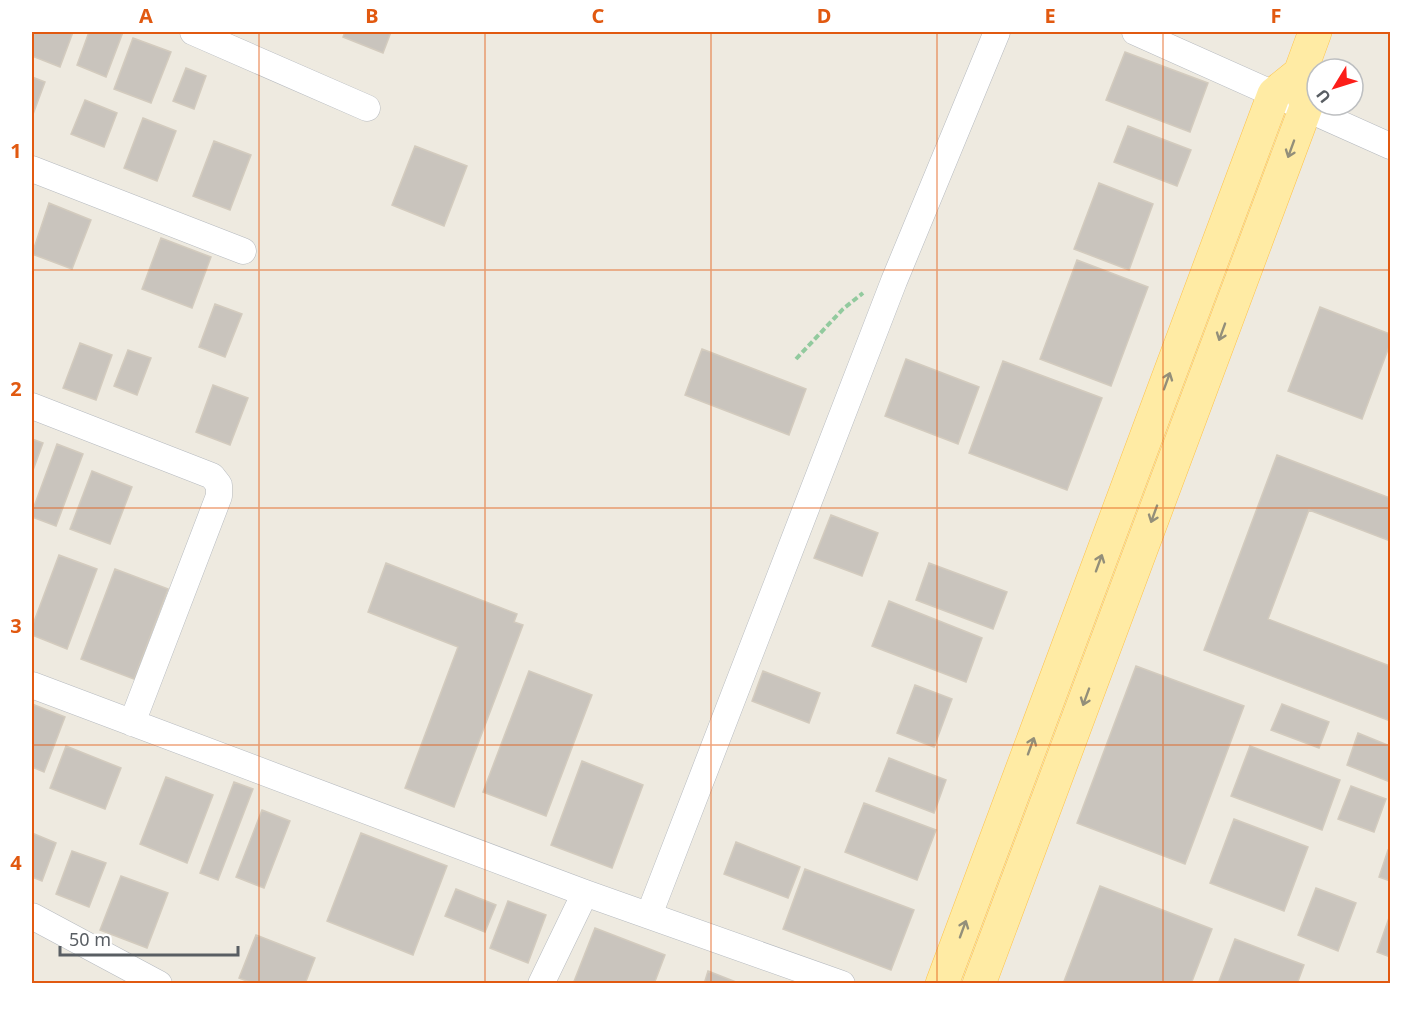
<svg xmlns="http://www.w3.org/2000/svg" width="1422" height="1015" font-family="'Noto Sans',sans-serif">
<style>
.building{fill:#c9c4bd;stroke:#d3cbbe;stroke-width:1.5}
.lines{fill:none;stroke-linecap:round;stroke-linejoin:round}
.minor-casing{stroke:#b6babf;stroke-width:27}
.primary-casing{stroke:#ffc248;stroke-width:34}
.path{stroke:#92ca9e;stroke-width:4;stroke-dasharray:6 3;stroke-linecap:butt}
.minor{stroke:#fff;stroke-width:26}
.primary{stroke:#ffeba4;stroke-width:33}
.oneway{stroke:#938f7a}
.grid{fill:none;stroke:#e15910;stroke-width:1.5;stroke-opacity:0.55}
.neatline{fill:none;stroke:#e15910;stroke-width:2}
.grid-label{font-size:20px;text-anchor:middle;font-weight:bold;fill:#e15910}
</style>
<rect width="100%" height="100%" fill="#eeeae0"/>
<!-- building -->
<path class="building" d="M34,32h39l-13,35 -28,-11z
M89,32h34l-17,45 -29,-12z
M345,32h46l-8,21 -40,-16z
M133,38l38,14 -20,51 -37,-14z
M1125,52l83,31 -18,49 -84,-32z
M186,68l20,8 -12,33 -21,-8z
M32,77l13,5 -13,35z
M85,100l32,13 -13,34 -33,-13z
M143,118l33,13 -19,50 -33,-13z
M1128,126l63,24 -14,36 -63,-24z
M214,141l37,14 -21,55 -37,-14z
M415,146l52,20 -23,60 -52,-21z
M1099,183l54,21 -24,66 -55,-21z
M49,203l42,17 -19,49 -40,-15z
M161,238l50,19 -19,51 -50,-19z
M1077,260l71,27 -37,99 -71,-27z
M215,304l27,10 -17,43 -26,-10z
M1320,307l70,27v10l-28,75 -74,-28z
M80,343l32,12 -16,45 -33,-12z
M702,349l104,40 -17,46 -104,-40z
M128,350l23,8 -14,37 -23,-9z
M906,359l73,28 -21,57 -73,-28z
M1003,361l99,37 -35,92 -98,-37z
M213,385l35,13 -18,47 -34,-13z
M32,439l11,4 -11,30z
M57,444l26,10 -27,72 -24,-9v-5z
M1277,455l113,43v43l-81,-31 -41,109 122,47v55l-186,-71z
M92,471l40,16 -22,57 -40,-15z
M831,515l47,18 -16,43 -48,-18z
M59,555l38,14 -30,80 -35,-14v-8z
M386,563l131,51 -3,8 9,3 -69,182 -49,-19 53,-141 -90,-35z
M929,563l78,29 -14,37 -77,-29z
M115,569l53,20 -34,90 -53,-20z
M889,601l93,37 -16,44 -94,-36z
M1136,666l108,40 -59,158 -108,-41z
M529,671l63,24 -46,121 -63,-24z
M763,671l57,22 -11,30 -57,-22z
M915,685l37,14 -18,48 -37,-14z
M32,704l33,13 -21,55 -12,-5z
M1282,704l47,18 -10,26 -48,-18z
M1358,733l32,13v36l-43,-17z
M66,746l55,22 -16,41 -55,-21z
M1250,746l90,34 -18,50 -91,-34z
M889,758l57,22 -12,33 -58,-22z
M582,761l61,24 -31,83 -61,-23z
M166,777l47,18 -26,68 -47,-19z
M234,782l19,7 -35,91 -18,-7z
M1351,786l35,13 -12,33 -36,-13z
M864,803l72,27 -19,50 -72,-28z
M262,810l28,11 -26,67 -28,-11z
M1234,819l74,28 -24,64 -74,-28z
M32,833l24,10 -14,38 -10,-4z
M361,833l86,33 -34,89 -86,-34z
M736,842l64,25 -12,31 -64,-24z
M1388,850l2,1v30l-11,-4z
M72,851l34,12 -17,44 -33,-13z
M805,869l109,41 -23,60 -108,-41z
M121,876l47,17 -21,55 -47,-18z
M1100,886l112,43 -21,55h-128z
M1316,888l40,15 -18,48 -40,-16z
M456,889l40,16 -11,27 -40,-16z
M508,901l38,14 -18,48 -38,-15z
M1390,915v42l-13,-5z
M595,928l70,27 -11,29h-81z
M256,935l59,23 -10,26h-50l-16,-6z
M1235,939l69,26 -7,19h-79z
M708,971l33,13h-37z"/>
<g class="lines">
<defs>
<path id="minor" d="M193,32l174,76
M1135,32l255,114
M32,169l211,82
M32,406l180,70 7,9v11l-87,227
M32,685l553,208 257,91
M649,915l245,-634 103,-249
M32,916l127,68
M541,984l44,-91"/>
<path id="primary" d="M942,984l332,-890 26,-21
M979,984l327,-877 -6,-34 15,-41"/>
</defs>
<!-- minor casing -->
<use href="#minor" class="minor-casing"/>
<!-- primary casing -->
<use href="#primary" class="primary-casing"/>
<!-- path -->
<path class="path" d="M796,359l47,-50 20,-16"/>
<!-- minor -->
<use href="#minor" class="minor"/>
<!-- primary -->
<use href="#primary" class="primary"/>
</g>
<!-- one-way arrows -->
<defs><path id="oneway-shaft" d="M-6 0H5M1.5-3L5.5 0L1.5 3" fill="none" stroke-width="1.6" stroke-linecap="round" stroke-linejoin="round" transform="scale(1.5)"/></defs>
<g class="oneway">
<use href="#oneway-shaft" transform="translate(1291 149) rotate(110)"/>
<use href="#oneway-shaft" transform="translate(1222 332) rotate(110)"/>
<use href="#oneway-shaft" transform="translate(1167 381) rotate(-70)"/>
<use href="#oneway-shaft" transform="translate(1154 514) rotate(110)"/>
<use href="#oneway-shaft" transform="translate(1099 563) rotate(-70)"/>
<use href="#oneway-shaft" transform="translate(1086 697) rotate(110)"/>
<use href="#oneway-shaft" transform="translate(1031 746) rotate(-70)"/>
<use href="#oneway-shaft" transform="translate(963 929) rotate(-70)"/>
</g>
<!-- grid -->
<path class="grid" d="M259,32v952M485,32v952M711,32v952M937,32v952M1163,32v952M32,270h1358M32,508h1358M32,745h1358"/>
<!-- border -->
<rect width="1422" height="1015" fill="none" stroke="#ffffff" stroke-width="66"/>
<!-- north arrow -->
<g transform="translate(1335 87) rotate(232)"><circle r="28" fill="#ffffff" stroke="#bdbfc1" stroke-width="1.5"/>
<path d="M0-4.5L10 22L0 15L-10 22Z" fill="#fc1e19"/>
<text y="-9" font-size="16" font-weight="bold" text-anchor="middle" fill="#595e63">U</text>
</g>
<!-- scale -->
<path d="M60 946v9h178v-9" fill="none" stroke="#595e63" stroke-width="3"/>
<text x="69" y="946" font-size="18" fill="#595e63" stroke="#ffffff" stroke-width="4.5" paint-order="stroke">50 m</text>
<rect x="33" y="33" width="1356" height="949" class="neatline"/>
<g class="grid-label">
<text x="146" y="23">A</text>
<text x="372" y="23">B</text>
<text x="598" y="23">C</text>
<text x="824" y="23">D</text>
<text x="1050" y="23">E</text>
<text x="1276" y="23">F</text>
<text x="16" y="158">1</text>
<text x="16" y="396">2</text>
<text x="16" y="633">3</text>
<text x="16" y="870">4</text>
</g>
</svg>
